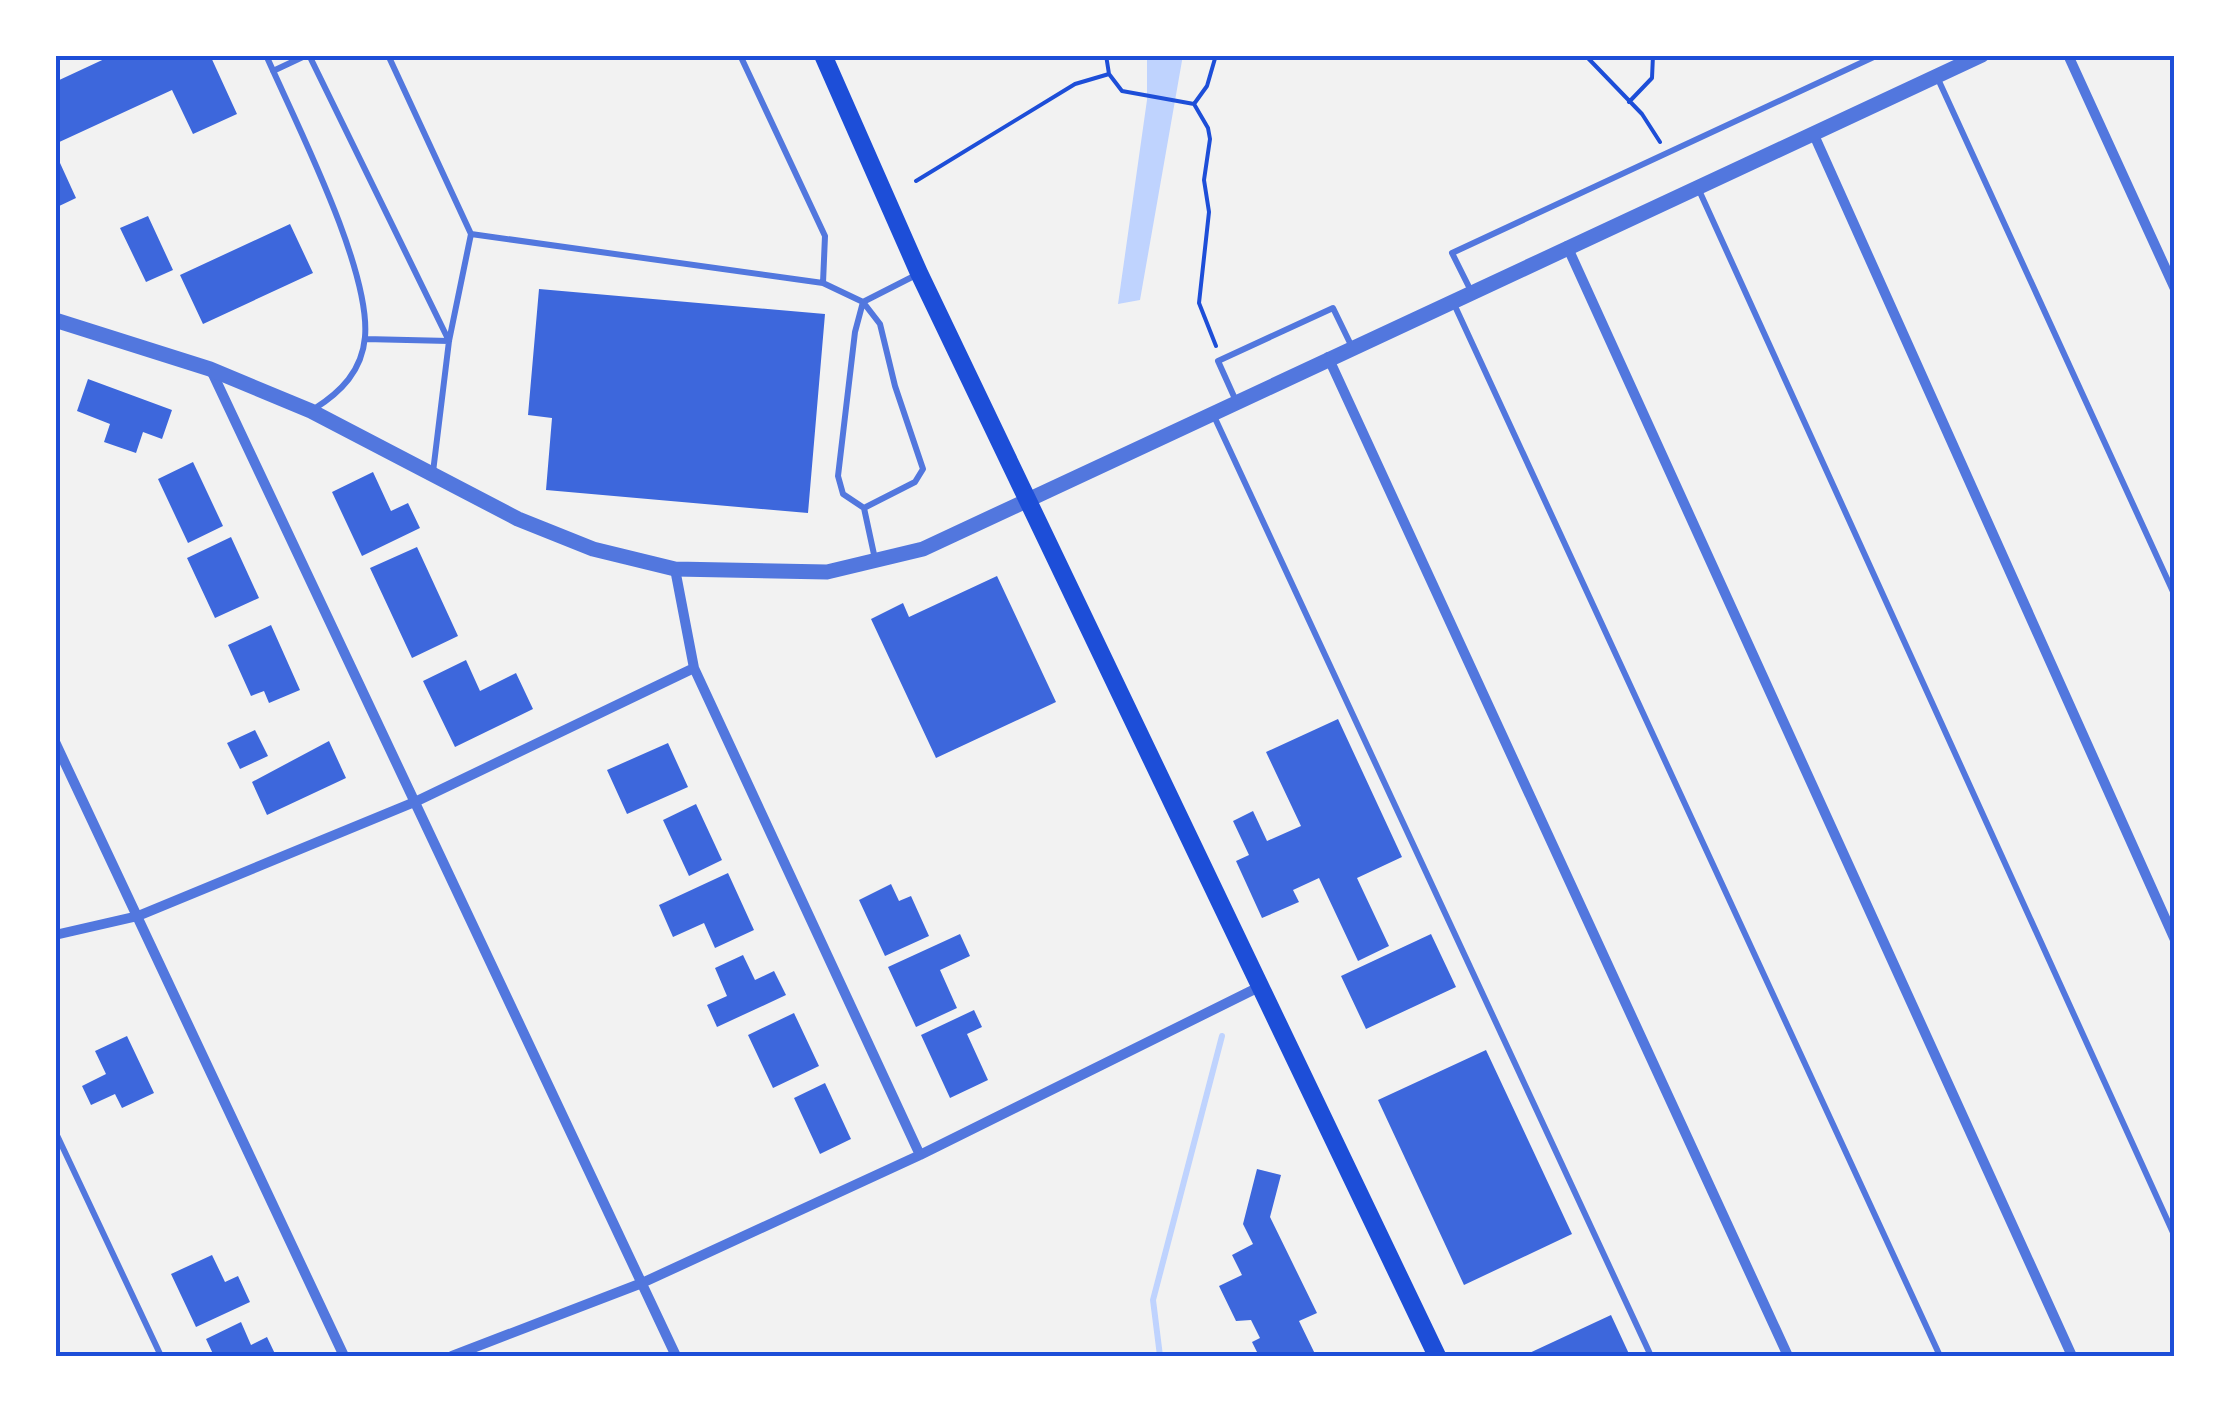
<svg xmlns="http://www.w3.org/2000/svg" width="2230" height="1411" font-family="'PT Sans Narrow',sans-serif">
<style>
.water{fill:#bfd3fe}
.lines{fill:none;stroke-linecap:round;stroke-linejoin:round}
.stream{stroke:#bfd3fe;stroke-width:6}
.building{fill:#3d67dc}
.path{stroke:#1d4ed8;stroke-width:4}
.service{stroke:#5277de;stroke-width:6}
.minor{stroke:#5277de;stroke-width:10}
.tertiary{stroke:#5277de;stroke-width:15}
.secondary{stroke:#1d4ed8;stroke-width:18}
.neatline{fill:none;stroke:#1d4ed8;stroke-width:4}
</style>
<rect width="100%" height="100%" fill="#f2f2f2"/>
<!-- water -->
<path class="water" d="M1147,55h36l-43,245 -22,4 29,-204z"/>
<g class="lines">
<!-- stream -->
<path class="stream" d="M1160,1356l-7,-56 69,-264"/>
</g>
<!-- building -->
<path class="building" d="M113,55h97l27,59 -44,20 -21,-44 -117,54v-62z
M55,152l21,46 -21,10z
M148,216l25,54 -27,12 -26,-54z
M290,224l23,49 -110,51 -23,-49z
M539,289l286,25 -17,199 -262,-23 6,-72 -24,-3z
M88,379l84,31 -10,29 -19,-7 -7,21 -32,-11 6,-18 -33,-13z
M193,462l30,64 -35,17 -30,-64z
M373,472l18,39 17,-8 12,25 -58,28 -30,-64z
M231,537l28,61 -44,20 -28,-60z
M417,547l41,89 -46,22 -42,-90z
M997,576l59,126 -120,56 -65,-139 32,-16 6,14z
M271,625l29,65 -31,13 -5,-12 -13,5 -23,-51z
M466,660l14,31 36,-18 17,36 -78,38 -32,-66z
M1338,719l64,138 -45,21 32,68 -31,15 -39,-83 -26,12 6,12 -37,16 -26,-57 13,-6 -16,-34 20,-10 14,30 34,-15 -35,-74z
M255,730l13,26 -28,13 -13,-26z
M329,741l17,37 -79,37 -15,-33z
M668,743l20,44 -61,27 -20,-44z
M696,804l26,56 -33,16 -26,-56z
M728,873l26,57 -39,18 -11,-25 -31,14 -14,-32z
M891,884l8,17 12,-5 18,40 -44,20 -26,-56z
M960,934l10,22 -30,14 17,38 -41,19 -28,-60z
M1431,934l25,53 -90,42 -25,-53z
M743,955l12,25 19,-9 12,24 -69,32 -10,-22 20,-9 -12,-28z
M974,1010l8,17 -15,7 21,46 -38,18 -29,-63z
M794,1013l25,53 -46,22 -25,-53z
M127,1036l27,57 -32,15 -7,-14 -24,11 -9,-19 24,-12 -11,-23z
M1486,1050l86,184 -108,51 -86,-185z
M825,1083l26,56 -31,15 -26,-56z
M1257,1169l24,6 -11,42 47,96 -18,8 17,35h-57l-7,-14 8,-4 -9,-18 -15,1 -17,-35 23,-11 -10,-20 21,-11 -10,-20z
M212,1255l13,27 13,-6 12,26 -54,25 -25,-53z
M1611,1315l19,41h-107z
M241,1322l10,23 16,-8 9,19h-62l-8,-17z"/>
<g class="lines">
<!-- path -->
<path class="path" d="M1585,55l57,59 18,28
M1109,74l13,17 72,13 13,-18 9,-31
M1629,102l23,-24 1,-23
M1194,104l14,24 2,11 -6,41 5,32 -10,91 17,43
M916,181l159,-97 34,-10 -3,-19"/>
<!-- service -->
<path class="service" d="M266,55c29,66 105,214 99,282 -3,34 -24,55 -51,72
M309,55l140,286 -84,-2
M388,55l83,179 -22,107 -16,131
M740,55l85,181 -2,47
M273,71l34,-16
M1938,79l237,517
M1698,188l477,1049
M471,234l352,49 40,19 17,22 15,62 28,83 -8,13 -51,26 -21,-14 -5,-18 17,-144 8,-30 55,-28
M1471,291l-19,-38 426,-198
M1454,304l486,1052
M1236,401l-18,-40 115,-53 18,37
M1213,414l438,942
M864,508l11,51
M55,1131l106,225"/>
<!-- minor -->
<path class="minor" d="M2068,55l107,234
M1814,135l361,805
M1567,246l505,1110
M1328,357l460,999
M211,370l465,986
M675,569l19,99 226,487
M55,742l289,614
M55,935l83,-19 279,-115 277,-133
M452,1356l190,-73 278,-128 341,-169"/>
<!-- tertiary -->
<path class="tertiary" d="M55,320l155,49 101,42 207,108 75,30 82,20 152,3 96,-23 1059,-494"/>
<!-- secondary -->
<path class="secondary" d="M823,55l96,218 518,1083"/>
</g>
<!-- border -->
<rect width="2230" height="1411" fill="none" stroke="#ffffff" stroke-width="115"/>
<rect x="58" y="58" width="2114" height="1296" class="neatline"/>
</svg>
